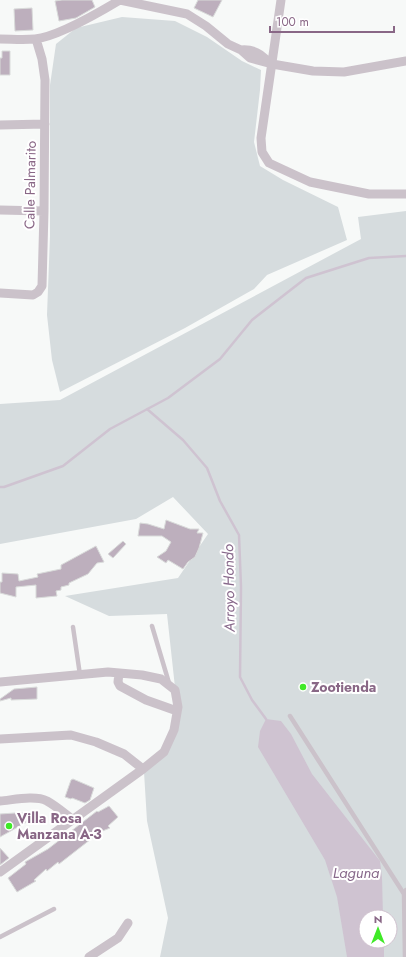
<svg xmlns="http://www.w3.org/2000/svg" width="406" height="957" font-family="Jost,sans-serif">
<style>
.green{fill:#d6dcde;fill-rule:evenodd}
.water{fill:#cfc3d1}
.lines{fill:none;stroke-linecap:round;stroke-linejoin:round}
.stream{stroke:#cfc3d1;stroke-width:2.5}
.building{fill:#bdafbd;stroke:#d9dbda}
.service{stroke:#cbc2ca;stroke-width:4.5}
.minor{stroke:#cbc2ca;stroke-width:9}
.poi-dot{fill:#3fe927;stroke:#fff;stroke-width:1.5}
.labels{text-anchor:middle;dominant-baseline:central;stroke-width:4;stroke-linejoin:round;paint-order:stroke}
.street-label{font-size:14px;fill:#896786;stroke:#fff}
.poi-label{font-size:14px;font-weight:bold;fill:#896786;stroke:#fff;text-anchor:start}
.water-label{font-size:15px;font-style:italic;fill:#88698b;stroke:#fff}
</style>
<rect width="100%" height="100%" fill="#f7f9f8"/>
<!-- green -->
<path class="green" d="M122,17l53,4 32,16 35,24 19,9 -1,20 -6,52 6,24 23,14 55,27 9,33 -80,35 -13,14 -69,39 -125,64 -8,-32 -5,-45 3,-79v-151l6,-41 20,-16z
M406,211v746h-246l8,-39 -21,-97 -3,-49 35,-48 -12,-110 -58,2 -44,-20 113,-18 30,-44 -35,-37 -37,22 -136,25v-140l60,-4 301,-161 -3,-22zM366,917h24v24h-24z"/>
<!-- water -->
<path class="water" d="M266,719l15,2 10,13 21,40 68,87 2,16 1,40h-17v24h18v16h-37l-10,-60 -12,-37 -67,-113 2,-16z"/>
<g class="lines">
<!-- stream -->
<path class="stream" d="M147,409l36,31 24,28 13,33 19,34 2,52 -1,90 12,23 14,19
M0,487h4l59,-21 47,-37 58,-31 52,-39 32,-39 54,-42 63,-20 37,-2"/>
</g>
<!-- building -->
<path class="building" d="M62,0h30l3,7 -19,11 -17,3 -4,-20z
M198,0h24l-9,17 -19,-9z
M32,8l1,22 -18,1 -1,-22z
M2,51h8v24h-10v-17h2z
M166,520l24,9h9l-2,4h6l-4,15 -4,9 -7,5 -5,7 -15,-9 -2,3 -9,-6 9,-6 5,-9 -9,-6h-24l2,-13 8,1 16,5z
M123,541l3,3 -13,14 -5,-4z
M96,546l8,16 -7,1 -9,11 -19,9v2l-8,2v3l-5,1 1,5 -21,2v-13l-20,2v10l-16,-4v-11h2v-9l16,1 1,7 19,-4 -1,-3 24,-5v-4z
M37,687v12l-26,1v-2l-11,3v-2l14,-10z
M73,779l21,9 -4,12 -5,3 -13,-5 -1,1 -6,-2 6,-17z
M109,806l9,11 -10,9 2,2 -10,4 -41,32 -1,-2 -11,9 -1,-2 -12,11 2,1 -19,11 -9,-14 18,-14 -1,-2 23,-13 49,-38 1,1z
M30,812l4,6 -34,19v-23z
M0,848l9,10 -9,7z"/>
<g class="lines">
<!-- service -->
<path class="service" d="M152,626l17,57
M73,627l7,48
M290,716l114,178
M0,937l54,-28
M405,957l-1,-63 2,-4"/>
<!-- minor -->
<path class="minor" d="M120,0l67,14 19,12 22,18 13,6 9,8 22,6 41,7 31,1 62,-11
M281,0l-20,138 1,14 7,11 41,19 59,12h37
M0,39c11,0 23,1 35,0 21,-2 65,-27 85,-39
M241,50c11,-1 20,3 27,12
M0,125l45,-1
M0,210l44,1
M0,293l33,2 5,-3 4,-6 2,-75 1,-131 -3,-21 -6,-20
M119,673l-1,9 2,4 26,14 31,11
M0,682l108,-10 34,3 19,4 14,11 3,17 -4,23 -10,22 -21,17 -143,103
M0,739l71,-4 25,7 28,12 19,15
M0,801c13,-1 35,-6 47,0 9,5 17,12 25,18
M89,957l29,-19 10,-15"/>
</g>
<!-- markers -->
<g class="poi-dot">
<circle cx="303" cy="687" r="4"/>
<circle cx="9" cy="826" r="4"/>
</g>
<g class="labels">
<!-- street labels -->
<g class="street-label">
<text transform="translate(30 185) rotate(-89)">Calle Palmarito</text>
</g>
<!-- poi labels -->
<g class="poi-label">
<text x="311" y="687">Zootienda</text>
<text x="17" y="818">Villa Rosa<tspan x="17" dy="16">Manzana A-3</tspan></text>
</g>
<!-- water labels -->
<g class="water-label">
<text transform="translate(229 588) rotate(-91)">Arroyo Hondo</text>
<text x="356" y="873">Laguna</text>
</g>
</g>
<!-- north arrow -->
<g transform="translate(378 929)"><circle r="19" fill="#ffffff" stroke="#d0c2cf"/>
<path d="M0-3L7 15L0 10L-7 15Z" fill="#3fe927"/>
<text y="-6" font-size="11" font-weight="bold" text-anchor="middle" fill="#896786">N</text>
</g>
<!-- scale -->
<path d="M270 26v6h124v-6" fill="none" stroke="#896786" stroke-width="2"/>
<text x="276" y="26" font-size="12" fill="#896786" stroke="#ffffff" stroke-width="3" paint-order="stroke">100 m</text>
</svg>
